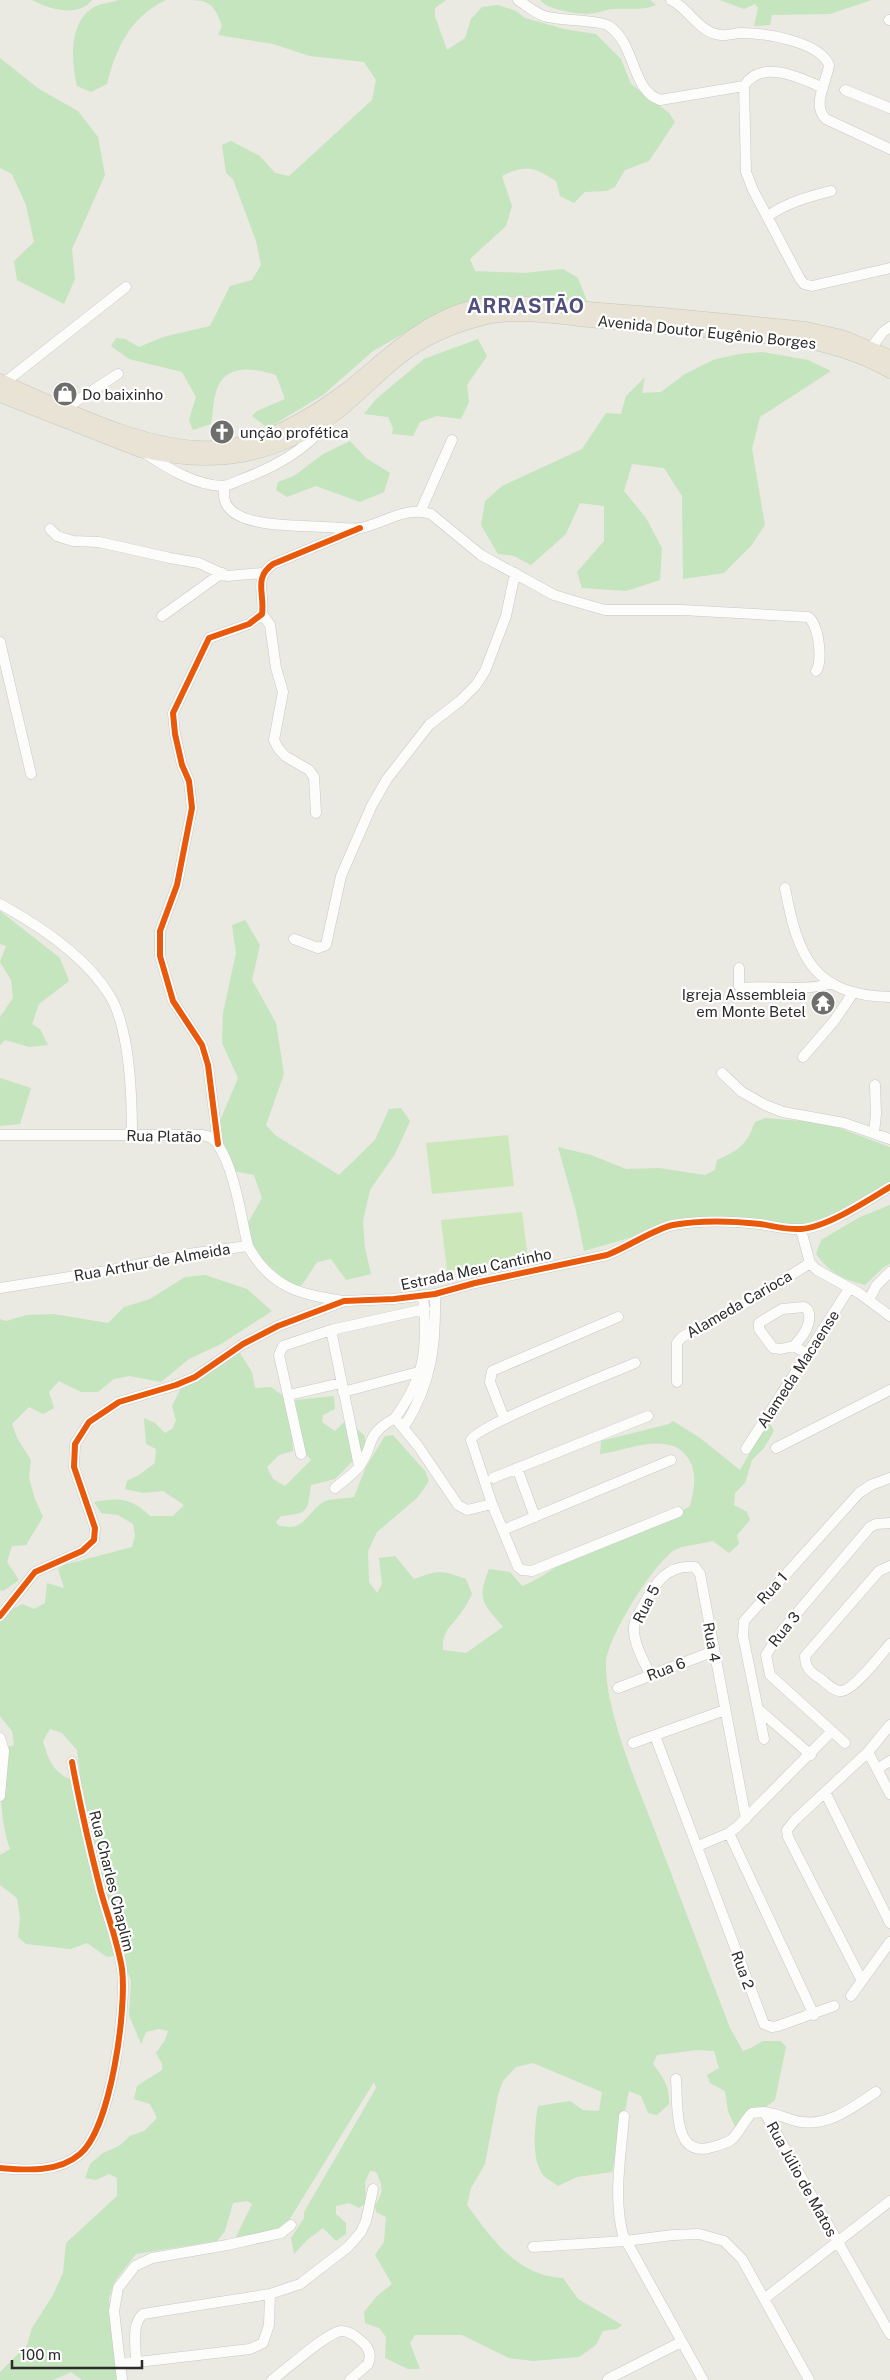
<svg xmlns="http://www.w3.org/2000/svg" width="890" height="2380" font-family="'Public Sans',sans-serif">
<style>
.green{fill:#c4e5bd}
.pitch{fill:#cce8bb}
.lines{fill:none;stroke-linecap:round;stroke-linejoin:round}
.minor-casing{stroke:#c8c8c7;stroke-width:11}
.highway-casing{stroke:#c6c5c2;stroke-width:15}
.minor{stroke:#fcfcfb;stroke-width:10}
.highway{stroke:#e8e3d5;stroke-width:14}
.cycleway-casing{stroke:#fff;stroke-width:9}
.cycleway{stroke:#e8590c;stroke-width:6}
.labels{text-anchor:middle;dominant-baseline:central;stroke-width:4.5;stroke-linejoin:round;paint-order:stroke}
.street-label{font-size:15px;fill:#2c2c2c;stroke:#fff}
.poi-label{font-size:15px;fill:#2c2c2c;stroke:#fff;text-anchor:start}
.district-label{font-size:20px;font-weight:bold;letter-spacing:1px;fill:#514e7c;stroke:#fff}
</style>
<rect width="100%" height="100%" fill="#eae9e2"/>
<!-- green -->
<path class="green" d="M32,0h60c-14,18 -43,9 -60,0z
M118,0h48c-36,17 -50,48 -59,84l-16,8 -14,-6c-6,-25 -9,-70 22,-81 6,-2 12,-2 19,-5z
M181,0h265l-11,8v8l12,34 18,-12 6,-19 11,-12 16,-2 18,6 9,7 39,11 32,5 25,25 10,25 38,29 6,9 -26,39 -24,9 -10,17 -8,4 -22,1 -11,11 -14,-7 -4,-15c-22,-14 -30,-17 -54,-5l10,30 -6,20 -36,33 5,12 49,2 39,-4 15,9 9,23h-107l-58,22 -49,28 -50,44 -55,33 -16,-12 5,-5 28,-12 -9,-24c-21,-7 -52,-12 -60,17 -3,10 -3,21 -5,32l-18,6 -4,-10 7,-23 -14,-25 -53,-13 -18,-13 5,-8 9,1 14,8 24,-10 47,-11 20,-40 22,-6 9,-15 -5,-24 -23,-62 -7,-6 -4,-28 9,-4 29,15 15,17 14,3 83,-76 4,-20 -12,-18 -54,-6 -37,-12 -55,-9 4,-9c-9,-26 -15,-26 -41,-26z
M540,0h110l6,5c-14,6 -27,3 -42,4 -7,0 -13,3 -19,4 -13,3 -47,-3 -55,-13z
M720,0h152l-42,14 -58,1 -2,10 -16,1 4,-18 -3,-4 -11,5z
M0,58l39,31 39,22 20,26 7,38 -33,74 3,30 -11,25 -47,-24 -3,-19 20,-19 -8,-37 -14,-31 -12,-6z
M478,339l9,17 -20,29 2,17 -8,17 -24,-3 -17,6 -7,14 -21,-2 1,-6 -5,-11 -24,-3 12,-15 48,-40z
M762,352l46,8 23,11 -71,46 -8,32 13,76 -14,21 -27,27 -41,6 -1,-83 -18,-28 -32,-4 -8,27 22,27 16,30 -2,32 -34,11 -44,-3 -5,-16 27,-31v-35l-24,-3 -14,31 -35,31 -17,-9 -16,-2 -17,-29 4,-24 17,-15 80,-37 24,-36 15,1 5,-18 19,-19 -3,16 19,-1 24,-18 28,-14 26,-6z
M350,441l16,17 24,15 -6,19 -24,10 -44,-16 -29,11 -11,-7 2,-8 16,-6 29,-22z
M0,911l60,47 9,23 -30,23 -7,20 8,5 8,16 -19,2 -24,-7 -5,5v-28l13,-19 -2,-18 -11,-18 6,-16 -6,-2z
M245,920l15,25 -8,35 24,43 8,51 -18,51 9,10 64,40 36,-35 14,-31 12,-1 9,13 -15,33 -25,36 -7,31 2,27 6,26 -25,6 -15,-21 -14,3 -15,23 -6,1c-24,-15 -43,-31 -50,-60l16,-28 -8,-23 -20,-4 -17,-43 21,-50 -16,-35 1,-30 13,-60 -4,-28z
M0,1078l31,10 -11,36 -20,2z
M765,1118l61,5 64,24v38l-60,31 -31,9 -78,-6 -85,17 -52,15 -8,-40 -18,-64 33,8 35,14 33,-1 46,7 10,-5 2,-10c21,-9 30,-15 38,-38z
M890,1205v59l-6,3 -19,18c-23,-6 -35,-12 -49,-31l5,-14 39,-23z
M205,1275l42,14 25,22 -51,33 -32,15 -28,23 -32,-6 -15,3 -16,13h-17l-22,-11 -10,11 5,16 -11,6 -14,-7 -17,17 5,14 14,22 -2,18 6,21 8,18 -17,28 -14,1 -5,16 12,18 -16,11 -3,-1v-271l6,2 21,-6 26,-1 55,9 16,-16 26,-8 35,-22z
M240,1353l12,19 3,16 16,-1 18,13 4,51 -14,4 -12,12 6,12 12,7 26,-26 -9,-11 -7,-49 39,-4 1,13 -12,6 -1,7 13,9 8,-8h7l15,13v13l-30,30 -24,6c-4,27 -1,28 -30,31l-5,6 2,3c26,8 27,-10 45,-23 7,-4 23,-3 31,-5l12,-30 19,-31 8,-1 32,36 4,10 -12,17 -40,34 -9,19 1,31 8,11 5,-9 -3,-26 16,-2 19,23c24,-9 28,-9 52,0l6,15c-3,6 -6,12 -10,17 -10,16 -20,18 -19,39l23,3 37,-26c-21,-26 -26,-26 -14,-58l21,3 12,14c20,-7 36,-23 56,-31 39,-16 76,-26 112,-49 4,-17 8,-33 -2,-48 -19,-28 -61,-7 -88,-4l1,-13 68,-17 4,-3 27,17 40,32 22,-38 8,-9 4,8 -10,17 -12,12 -7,23 -10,10 -1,12 13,7 3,8 -13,15 2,9 -10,9 -16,-12c-11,3 -31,4 -40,10 -21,15 -66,87 -67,112 -1,47 30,119 47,163 26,67 51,135 77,202l13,23 8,-3 12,-7h18l5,6 -11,53 -39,29 -8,-18 -3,-20 -15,-8 -3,-8 12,-7 -5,-17 -17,-1 -40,5 -4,9c10,13 17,23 16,40l-12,11 -9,-2 -7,-17 -12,-5 -17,81 -35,5 -19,9c-4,-3 -9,-6 -13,-9 -15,-14 -10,-53 -7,-71l32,-5 13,9 16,1 3,-19 -69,-29 -17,4 -13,14 -5,14 -13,69 -14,24 -4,17c25,34 50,71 96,73l15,21 44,26 -5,4 -14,2 -7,14 -17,12 -46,4 -24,-3 -47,-23h-47l-5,8 10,26h-12l-23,-11 1,-21 -7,-9 -14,-5 -1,-11 13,-16 15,-12 -17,-29 9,-13 2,-25 -10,-5 -1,-7c9,-13 8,-19 1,-33l-6,-1 -5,11 1,21 -7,5 -10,-5 -13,3v8l10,9v11l-10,7 -13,-13 -15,11 -14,15 -3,-16 13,-20v-6l72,-124 -2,-6 -91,148 -48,9 17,-35 -5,-3 -14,2 -8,28 -8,10 -81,13 -21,27 -6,17 8,82h-35l-11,-8 -18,8h-53v-8l27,-27 5,-17 21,-33 10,-22 3,-30 51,-47v-18l-8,-4 -13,6 -11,-2 5,-14 13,-11 16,-7 11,-10 14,-5 13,-13 -7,-14 -16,-5 3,-13 25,-16v-6l-6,-11 9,-13 3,-9 -9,-2 -13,3 -5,12 -12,-29 2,-34 -14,-39 -32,-125 -8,-67 -15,-17 -12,-4 -7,12c6,21 10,31 31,40l41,175 -8,1 -20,-14 -16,6 -45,-5 -8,-7 2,-19 -3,-20 -17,-13v-30l10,-6c-10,-25 -10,-70 -10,-100l14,-4 -2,-14 -12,-15v-93l13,-14 9,-5 12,5 11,-6 2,-20 17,5 -6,-19 6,-4 68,-18 3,-12 -2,-11 -15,-9 -17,-2 -7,-11c25,-5 38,-4 56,14h23l11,-11 -21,-14 -20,2 -18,-4 2,-8 12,-6 16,-12 1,-14 -10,-5 -2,-26 11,5 10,10 7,-4 4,-8 -4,-15 8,-16 46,-32z"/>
<!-- pitch -->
<path class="pitch" d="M508,1135l6,51 -82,8 -6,-51z
M522,1212l6,46 -81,13 -6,-51z"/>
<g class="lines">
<defs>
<path id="minor" d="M518,0c8,5 17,13 26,16 15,5 57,4 65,10 27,18 22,64 51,74l84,-14c17,-28 57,-8 79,2
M671,0c19,9 28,33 50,35 7,1 13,-2 20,-2 23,0 78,8 88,32 -2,16 -18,41 -3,54l64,30
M889,20h1
M744,86l2,86 7,18 47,89 4,5 8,2 78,-18
M845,90l45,18
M768,216c20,-14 40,-19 63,-25
M871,348l12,-16 7,-5
M4,383l122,-96
M64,409l54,-35
M145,453c22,15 50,32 77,33 6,0 13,-4 18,-6 35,-13 66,-30 89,-59
M224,486c0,8 -1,16 5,22 16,20 73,17 97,19 10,0 24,3 34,1 23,-4 47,-23 71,-14l50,41 73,40 23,7 28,8h77l126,7c11,7 15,45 8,54
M421,510l31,-70
M50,529l7,7 16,5 26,1 71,16 29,5 28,13 35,-3
M262,614l8,11 6,43 7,24 -9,48 4,8 7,8 24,14 5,7 2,36
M162,616l60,-43
M0,642l31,132
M785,888c13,69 28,107 105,109
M0,904c40,22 86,52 110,92 20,33 22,101 22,139
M294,939l24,9 8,-3 15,-69 31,-71 15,-26 42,-54 31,-24 16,-16 9,-14 21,-55 9,-43
M739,968v18l3,2c31,-3 57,4 88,-4
M803,1057l31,-36 19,-28
M722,1073l20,19 23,13 18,7 61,11 46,16
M874,1133l2,-19 -1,-29
M0,1135h202c7,1 13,4 16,10 17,25 23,72 30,101
M218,1144l-10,-79 -6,-20 -29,-44 -13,-45v-25l17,-46 15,-77 -3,-27 -7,-16 -7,-31 -2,-21 36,-75 40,-14 13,-10c3,-20 -9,-36 11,-50l87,-36
M801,1230l9,33 7,7 42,23 31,23
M0,1288l107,-17 81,-17 60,-8c23,42 51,48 95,55
M423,1295c5,53 3,80 -28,123l23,28 40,59 9,5 25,-6
M869,1300l7,-14 14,-14
M331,1330l28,136
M794,1346c9,-10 19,-22 14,-36l-4,-3 -22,2 -23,14v6l14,19 8,1 13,-3 13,8
M635,1363c-23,10 -159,63 -164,77l21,64 26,63 4,3 10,1 146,-59
M677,1382v-39l5,-6 76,-41 52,-33
M343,1392l79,-21
M289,1395l52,-12
M504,1418l-14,-36 2,-11 126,-54
M404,1427c28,-44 32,-82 31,-133
M776,1448l114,-58
M746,1449l103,-160
M301,1454l-22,-99 4,-9 48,-16 94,-21
M517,1468l18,49
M493,1478l155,-62
M335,1488c8,-7 17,-13 24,-21 17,-23 4,-31 36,-49
M503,1530l168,-70
M890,1566l-11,5 -74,85c0,13 7,17 17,24 5,4 13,12 20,11 13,-2 39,-37 48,-47
M0,1616l35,-44 47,-21 12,-11 1,-12 -21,-61 1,-23 14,-22 30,-20 57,-17 19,-8 48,-33 35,-18 66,-25 50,-2 41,-5 40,-11 132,-28c21,-8 47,-26 66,-30 28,-5 59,-4 87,-1 13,2 28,6 41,5 25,-1 67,-29 89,-42
M650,1675c-6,-15 -17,-31 -16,-48 0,-7 6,-15 9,-21 12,-23 24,-42 52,-39l5,7 46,245
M618,1688l96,-37
M758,1709l53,46
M655,1736l109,288 8,3 6,-1 56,-20
M0,1738l4,13 -4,45
M764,1739l-21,-103 1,-15 115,-128 12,-8 19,-7
M633,1743l92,-33
M845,1743l-75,-68 -4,-20 14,-22 90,-106 6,-3 14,-1
M868,1752l22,42
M877,1769l13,-8
M825,1792l65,131
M729,1833l85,182
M698,1846l31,-13 9,-7 93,-94
M862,1981l-74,-144 -1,-7 8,-10 73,-68 22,-27
M851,1996l39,-54
M676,2079c2,23 -4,77 33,69 7,-2 16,-4 22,-8 8,-6 13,-20 21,-27l11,-1 3,3 124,219
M763,2112c14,1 25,8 38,10 29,4 52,-15 75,-30
M624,2116c-3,39 -11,82 -1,119l80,145
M0,2168c26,2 58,5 80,-14 31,-26 47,-146 42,-185 -4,-26 -14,-52 -21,-77 -11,-43 -21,-86 -29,-130
M533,2247l92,-6 48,-6 26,-1 25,7 18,18 67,121
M764,2299l126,-98
M136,2362c0,-15 -5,-38 7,-48l127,-20 30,-10 48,-37 13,-15 5,-11 7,-32
M121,2364l129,-15 13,-6 6,-18 1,-31
M608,2379l73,-37
M122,2380l-8,-69 4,-23 17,-22 17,-8 75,-13 54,-12 10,-8
M272,2380c14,-10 54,-47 69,-49 8,0 15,5 20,10 8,6 11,14 7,23l-18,16"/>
<path id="highway" d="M0,381c60,26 148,71 213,67 49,-2 98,-31 136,-60 36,-29 72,-66 118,-79 43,-11 90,-3 133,1 69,5 138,12 206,19l36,8 48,20
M0,395l140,55c73,17 134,8 196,-37 25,-19 46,-44 72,-62 22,-16 48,-26 75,-33 34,-9 82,0 117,3 67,6 135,12 202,19 32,7 60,15 88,31"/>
</defs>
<!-- minor casing -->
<use href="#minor" class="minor-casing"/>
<!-- highway casing -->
<use href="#highway" class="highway-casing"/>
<!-- minor -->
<use href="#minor" class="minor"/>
<!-- highway -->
<use href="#highway" class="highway"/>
<defs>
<path id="cycleway" d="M218,1144l-10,-79 -6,-20 -29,-44 -13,-45v-25l17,-46 15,-77 -3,-27 -7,-16 -7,-31 -2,-21 36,-75 40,-14 13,-10c3,-20 -9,-36 11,-50l87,-36
M0,1616l35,-44 47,-21 12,-11 1,-12 -21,-61 1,-23 14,-22 30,-20 57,-17 19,-8 48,-33 35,-18 66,-25 50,-2 41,-5 40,-11 132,-28c21,-8 47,-26 66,-30 28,-5 59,-4 87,-1 13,2 28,6 41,5 25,-1 67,-29 89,-42
M0,2168c26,2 58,5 80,-14 31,-26 47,-146 42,-185 -4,-26 -14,-52 -21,-77 -11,-43 -21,-86 -29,-130"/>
</defs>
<!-- cycleway casing -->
<use href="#cycleway" class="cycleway-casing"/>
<!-- cycleway -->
<use href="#cycleway" class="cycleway"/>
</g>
<!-- icons -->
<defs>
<symbol id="shop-disc" viewBox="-11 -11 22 22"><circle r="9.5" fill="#6e6e6c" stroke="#fff"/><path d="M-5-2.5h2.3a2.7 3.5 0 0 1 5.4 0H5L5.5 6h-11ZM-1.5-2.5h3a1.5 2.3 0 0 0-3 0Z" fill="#fff"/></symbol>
<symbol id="church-disc" viewBox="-11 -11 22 22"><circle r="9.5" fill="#6e6e6c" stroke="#fff"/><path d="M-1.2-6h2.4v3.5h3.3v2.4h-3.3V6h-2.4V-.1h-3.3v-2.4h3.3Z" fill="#fff"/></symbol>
<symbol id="temple-disc" viewBox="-11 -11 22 22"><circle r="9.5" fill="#6e6e6c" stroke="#fff"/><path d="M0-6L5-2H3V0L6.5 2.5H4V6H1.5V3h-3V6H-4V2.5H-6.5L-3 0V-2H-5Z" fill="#fff"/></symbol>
</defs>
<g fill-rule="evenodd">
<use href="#shop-disc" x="51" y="380" width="28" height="28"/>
<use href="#church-disc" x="208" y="418" width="28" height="28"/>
<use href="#temple-disc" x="809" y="989" width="28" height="28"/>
</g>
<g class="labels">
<!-- street labels -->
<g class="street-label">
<text transform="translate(707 332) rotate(6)">Avenida Doutor Eugênio Borges</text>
<text transform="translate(164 1136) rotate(1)">Rua Platão</text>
<text transform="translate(152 1262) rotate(-10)">Rua Arthur de Almeida</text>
<text transform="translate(476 1269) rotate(-12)">Estrada Meu Cantinho</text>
<text transform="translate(739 1304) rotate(-30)">Alameda Carioca</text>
<text transform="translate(798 1369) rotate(-57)">Alameda Macaense</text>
<text transform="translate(772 1588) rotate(-48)">Rua 1</text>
<text transform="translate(646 1604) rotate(-63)">Rua 5</text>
<text transform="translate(784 1629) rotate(-51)">Rua 3</text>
<text transform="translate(712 1642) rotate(80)">Rua 4</text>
<text transform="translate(666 1669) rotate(-21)">Rua 6</text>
<text transform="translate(112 1881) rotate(76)">Rua Charles Chaplim</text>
<text transform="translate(743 1970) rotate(70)">Rua 2</text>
<text transform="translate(802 2179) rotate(61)">Rua Júlio de Matos</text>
</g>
<!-- poi labels -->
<g class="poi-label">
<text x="82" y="394">Do baixinho</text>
<text x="240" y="432">unção profética</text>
<text x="806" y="994" text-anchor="end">Igreja Assembleia<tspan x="806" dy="17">em Monte Betel</tspan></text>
</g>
<!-- district labels -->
<g class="district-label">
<text x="526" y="306">ARRASTÃO</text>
</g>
</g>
<!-- scale -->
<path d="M12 2360v8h130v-8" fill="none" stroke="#2c2c2c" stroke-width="2.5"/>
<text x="20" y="2360" font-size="15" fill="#2c2c2c" stroke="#ffffff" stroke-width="4" paint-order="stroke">100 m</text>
</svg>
